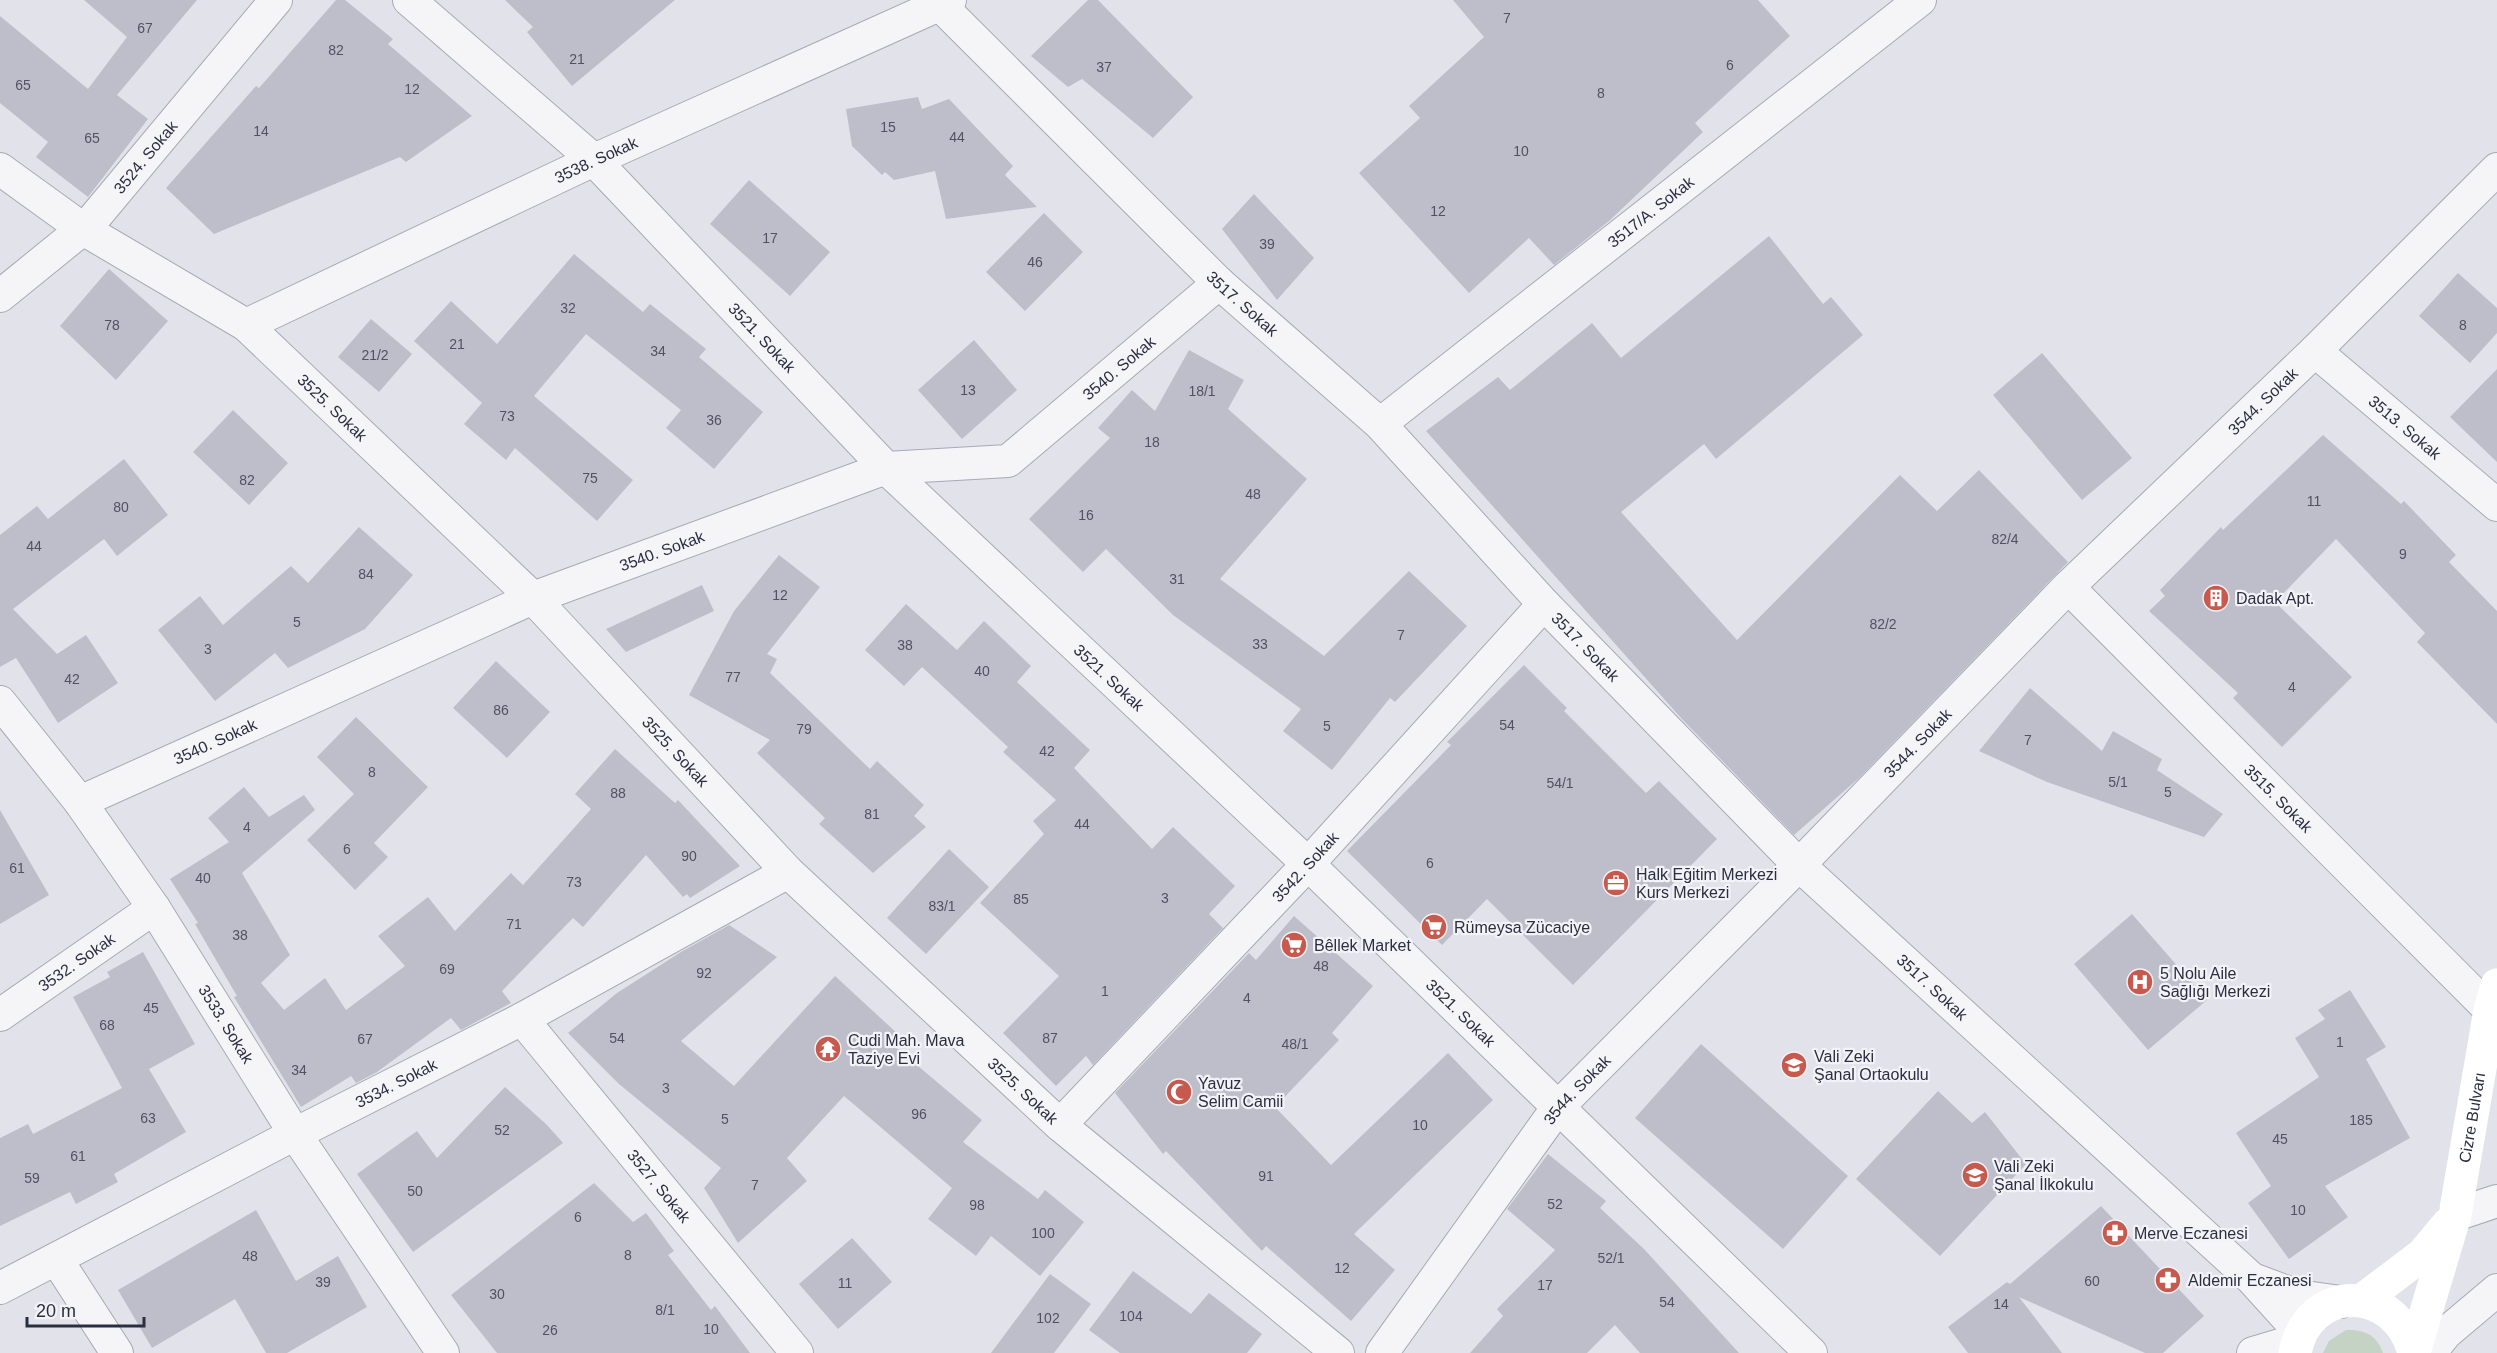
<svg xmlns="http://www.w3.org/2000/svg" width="2497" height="1353" font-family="Helvetica,sans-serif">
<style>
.green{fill:#c4d3c4}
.building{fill:#bdbec9}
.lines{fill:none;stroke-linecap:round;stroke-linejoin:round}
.minor-casing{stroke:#a7a9b4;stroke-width:34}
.minor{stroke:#f5f5f8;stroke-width:32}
.secondary{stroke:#fff;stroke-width:33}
.labels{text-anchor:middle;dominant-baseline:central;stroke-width:4.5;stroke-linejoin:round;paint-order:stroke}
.number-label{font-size:14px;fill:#505263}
.street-label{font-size:16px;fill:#2b2e41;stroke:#f2f3f7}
.poi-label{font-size:16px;fill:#2b2e41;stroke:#f2f3f7;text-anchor:start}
</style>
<rect width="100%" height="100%" fill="#e2e3ea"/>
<!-- green -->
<path class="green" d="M2346,1330c18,-1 31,5 37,23h-60l6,-12z"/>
<!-- building -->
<path class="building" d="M84,0h113l-80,95 31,24 -60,78 -52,-40 12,-15 -48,-39v-87l88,73 39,-52z
M336,0h9l48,39 -5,5 84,72 -66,46 -6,-5 -186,77 -48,-46 90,-102 3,2z
M505,0h170l-103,86 -45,-54 6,-5z
M1088,0h10l95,97 -40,41 -71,-59 -14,8 -37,-31z
M1453,0h305l32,36 -95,87 8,9 -94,89 -55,44 -25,-27 -60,55 -110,-120 61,-55 -11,-12 75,-69z
M918,97l4,12 27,-10 64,67 -8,9 32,32 -91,12 -11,-48 -41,9 -9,-8 -3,3 -30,-29 -6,-37z
M749,180l81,72 -40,44 -80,-72z
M1254,194l60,64 -37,42 -55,-71z
M1044,213l39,39 -58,59 -39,-39z
M1769,236l54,68 8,-7 32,38 -147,124 -12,-15 -83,68 116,128 163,-165 37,36 42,-41 89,92 -209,216 -65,57 -113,-117 -255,-287 72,-54 12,13 82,-67 29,35z
M574,254l69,58 7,-8 56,45 -7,8 64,55 -49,57 -48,-41 15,-18 -95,-76 -52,62 99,84 -36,41 -82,-73 -9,12 -42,-36 18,-21 -68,-62 37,-40 46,43z
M109,269l59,52 -52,59 -56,-54z
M2458,273l39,35v25l-27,30 -51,-47z
M371,319l41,35 -33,38 -41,-35z
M974,340l43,50 -55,49 -44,-49z
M1189,350l55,30 -16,29 79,70 -87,100 104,77 85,-85 58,55 -72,76 -5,-4 -58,72 -49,-39 18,-22 -128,-94 -67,-66 -23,23 -54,-53 81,-81 -12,-10 34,-38 23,21z
M2042,353l90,105 -50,42 -89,-105z
M2497,369v93l-47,-45z
M233,410l55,53 -39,42 -56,-53z
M2323,435l78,69 3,-3 52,54 -7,7 48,49v113l-80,-82 8,-9 -89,-94 -61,63 77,75 -70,70 -49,-49 5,-5 -89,-82 16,-15 -5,-6 61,-63 2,3z
M124,459l44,56 -51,41 -13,-17 -91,70 44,45 29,-19 32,48 -60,40 -42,-65 -16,9v-132l37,-29 11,13z
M359,527l54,48 -48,54 -77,39 -13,-15 -60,48 -57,-71 42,-34 23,29 68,-59 17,17z
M779,555l41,32 -53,67 10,5 -7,14 100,96 7,-8 47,44 -10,11 12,11 -53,46 -54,-49 6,-6 -68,-65 13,-13 -81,-45 45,-84z
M702,585l12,26 -88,41 -20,-23z
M906,604l51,46 27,-29 47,45 -14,16 73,68 -16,18 78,81 21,-22 62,59 -26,28 14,14 -130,137 -7,-9 -30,30 -53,-53 56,-57 -79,-73 64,-69 -11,-13 23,-21 -53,-48 5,-5 -86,-80 -18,19 -39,-36z
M496,661l54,51 -43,46 -54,-50z
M1524,665l43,43 -3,3 82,82 13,-12 58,58 -144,146 -86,-86 -45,46 -95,-94 104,-106 -4,-3z
M2030,688l72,63 11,-20 49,28 -5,11 66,44 -19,23 -157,-55 -68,-31z
M356,717l72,70 -54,56 14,14 -33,33 -48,-50 47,-46 -37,-37z
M615,749l60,54 3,-3 62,66 -50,32 -3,-4 -4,3 -37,-42 -63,72 -10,-9 -71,73 9,12 -50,27 -10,-12 -74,54 -21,11 -5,-7 -50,31 -67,-110 3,-1 -42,-72 3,-1 -28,-44 59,-37 -21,-24 36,-31 25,30 35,-22 11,15 -73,63 48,82 -29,28 23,27 41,-32 21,32 59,-44 -27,-30 50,-39 27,34 56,-58 12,12 68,-76 -16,-15z
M0,810l49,85 -49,29z
M949,849l40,38 -63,67 -39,-36z
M2132,914l75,86 -59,50 -74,-86z
M1294,916l79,70 -41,47 7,7 -64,67 56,58 117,-112 45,47 -139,134 41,36 -44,51 -85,-75 -4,5 -96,-100 -3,3 -48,-61 134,-140 7,7z
M729,925l48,32 -96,84 53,45 101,-110 64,59 -7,9 90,76 -19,22 75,57 7,-9 39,32 -44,54 -49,-40 -15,20 -48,-37 24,-31 -108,-92 -57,62 20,23 -69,62 -34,-55 17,-20 -102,-84 -51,-51 49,-40 64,-41z
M143,952l52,92 -46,25 37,63 -72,42 4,8 -42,22 -6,-12 -70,34v-88l28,-14 5,10 89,-46 -49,-91 37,-20 -3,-5z
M2350,990l36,57 -20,12 44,79 -85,48 23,31 -59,42 -41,-56 23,-17 -35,-53 83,-56 -24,-39 30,-19 -7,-9z
M1701,1044l147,132 -65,73 -148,-131z
M505,1087l42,38 16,18 -150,109 -56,-78 60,-43 20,27z
M1938,1091l34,32 13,-11 41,52 -86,92 -84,-77z
M1548,1154l58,47 -6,7 44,41 95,104h-99l-25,-28 -28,28h-117l33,-37 -6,-7 58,-59 -48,-41z
M594,1183l39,39 13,-9 28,38 -6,4 43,55 4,-4 35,47h-253l-46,-58z
M2101,1206l103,110 -41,37h-18l-126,-56 43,56h-94l-20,-26 59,-45 3,2z
M256,1210l40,71 42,-25 29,51 -80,46h-21l-31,-54 -83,49 -34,-58z
M852,1238l40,44 -54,47 -39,-45z
M1133,1271l58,43 18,-21 53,41 -15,19h-127l-31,-23z
M1050,1274l41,30 -37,49h-63z"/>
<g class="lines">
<defs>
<g id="minor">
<path id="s1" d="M409,0l185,160 292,308 422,396 503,489"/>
<path id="s2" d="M935,0l284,283 161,141 164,180 255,261 453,414 49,54"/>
<path id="s3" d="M0,169l83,60 163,96 287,273 255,274 272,253 278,228"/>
<path id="s4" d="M0,296l90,-73 186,-223"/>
<path id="s5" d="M246,325l348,-165 356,-160"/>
<path id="s6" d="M2315,351l182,154"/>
<path id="s7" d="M1380,424l540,-424"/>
<path id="s8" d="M2068,587l422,423"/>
<path id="s9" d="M0,702l80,100 74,106 141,226 148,219"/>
<path id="s10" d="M80,802l453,-204 353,-130 122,-7 211,-178"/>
<path id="s11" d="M0,1015l154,-107"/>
<path id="s12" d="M522,1019l275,334"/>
<path id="s13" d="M1060,1125l248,-261 236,-260"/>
<path d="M2455,1215l42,-14"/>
<path d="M57,1260l60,93"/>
<path d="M2255,1280l43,16 43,6"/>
<path id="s14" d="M0,1288l295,-154 227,-115 266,-147"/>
<path id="s15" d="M1382,1353l176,-246 241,-242 269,-278 247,-236 182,-182"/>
<path d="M2253,1353l44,-13"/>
<path d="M2430,1353l16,-20 51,-43"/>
</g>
</defs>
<!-- minor casing -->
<use href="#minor" class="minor-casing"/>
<!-- minor -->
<use href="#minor" class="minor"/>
<!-- secondary -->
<g class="secondary">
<path d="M2361,1301l61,-46 26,-31"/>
<path id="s16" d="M2414,1352l41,-137 35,-205 7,-25"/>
<path d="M2295,1353c13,-70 101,-70 119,0"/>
</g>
</g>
<!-- icons -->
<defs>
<symbol id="building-disc" viewBox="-11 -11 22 22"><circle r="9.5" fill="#c75a4f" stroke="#f2f3f7"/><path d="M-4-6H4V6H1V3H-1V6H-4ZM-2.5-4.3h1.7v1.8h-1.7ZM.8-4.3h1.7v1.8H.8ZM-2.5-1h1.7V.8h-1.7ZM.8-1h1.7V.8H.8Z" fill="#fff"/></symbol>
<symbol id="office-disc" viewBox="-11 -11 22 22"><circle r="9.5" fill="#c75a4f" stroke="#f2f3f7"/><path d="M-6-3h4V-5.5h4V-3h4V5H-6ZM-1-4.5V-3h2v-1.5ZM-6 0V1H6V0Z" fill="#fff"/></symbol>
<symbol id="supermarket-disc" viewBox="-11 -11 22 22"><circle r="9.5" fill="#c75a4f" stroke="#f2f3f7"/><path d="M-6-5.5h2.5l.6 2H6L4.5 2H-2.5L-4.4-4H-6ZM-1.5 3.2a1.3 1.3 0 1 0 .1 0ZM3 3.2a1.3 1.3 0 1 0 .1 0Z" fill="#fff"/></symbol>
<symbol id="hospital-disc" viewBox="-11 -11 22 22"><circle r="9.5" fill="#c75a4f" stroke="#f2f3f7"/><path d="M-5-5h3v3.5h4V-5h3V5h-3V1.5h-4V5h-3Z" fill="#fff"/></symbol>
<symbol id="temple-disc" viewBox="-11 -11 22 22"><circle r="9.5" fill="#c75a4f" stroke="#f2f3f7"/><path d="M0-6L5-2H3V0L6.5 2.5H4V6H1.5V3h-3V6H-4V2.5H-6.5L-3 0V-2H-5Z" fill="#fff"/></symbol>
<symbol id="school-disc" viewBox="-11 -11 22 22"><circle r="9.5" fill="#c75a4f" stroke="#f2f3f7"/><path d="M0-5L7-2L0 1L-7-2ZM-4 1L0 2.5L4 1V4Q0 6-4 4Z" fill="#fff"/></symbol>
<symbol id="mosque-disc" viewBox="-11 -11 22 22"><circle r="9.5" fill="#c75a4f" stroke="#f2f3f7"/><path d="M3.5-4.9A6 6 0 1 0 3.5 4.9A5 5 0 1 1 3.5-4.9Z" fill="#fff"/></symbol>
<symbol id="pharmacy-disc" viewBox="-11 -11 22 22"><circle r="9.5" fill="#c75a4f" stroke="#f2f3f7"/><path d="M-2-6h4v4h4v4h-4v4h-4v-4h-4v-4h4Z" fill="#fff"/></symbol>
</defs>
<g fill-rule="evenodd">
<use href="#building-disc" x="2201" y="583" width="30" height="30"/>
<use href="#office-disc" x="1601" y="868" width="30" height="30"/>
<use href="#supermarket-disc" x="1419" y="912" width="30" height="30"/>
<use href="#supermarket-disc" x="1279" y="930" width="30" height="30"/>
<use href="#hospital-disc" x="2125" y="967" width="30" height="30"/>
<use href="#temple-disc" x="813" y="1034" width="30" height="30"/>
<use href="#school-disc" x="1779" y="1050" width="30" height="30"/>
<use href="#mosque-disc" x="1164" y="1077" width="30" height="30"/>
<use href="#school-disc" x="1960" y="1160" width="30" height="30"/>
<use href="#pharmacy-disc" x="2100" y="1218" width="30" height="30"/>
<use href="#pharmacy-disc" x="2153" y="1265" width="30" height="30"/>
</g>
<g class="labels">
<!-- number labels -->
<g class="number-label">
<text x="1507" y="18">7</text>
<text x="145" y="28">67</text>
<text x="336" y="50">82</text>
<text x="577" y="59">21</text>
<text x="1730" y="65">6</text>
<text x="1104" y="67">37</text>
<text x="23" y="85">65</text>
<text x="412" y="89">12</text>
<text x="1601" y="93">8</text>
<text x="888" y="127">15</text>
<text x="261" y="131">14</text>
<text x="957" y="137">44</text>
<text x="92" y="138">65</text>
<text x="1521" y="151">10</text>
<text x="1438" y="211">12</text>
<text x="770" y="238">17</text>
<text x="1267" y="244">39</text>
<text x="1035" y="262">46</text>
<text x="568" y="308">32</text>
<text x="112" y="325">78</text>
<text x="2463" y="325">8</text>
<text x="457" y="344">21</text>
<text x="658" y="351">34</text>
<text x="375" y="355">21/2</text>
<text x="968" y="390">13</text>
<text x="1202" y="391">18/1</text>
<text x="507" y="416">73</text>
<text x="714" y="420">36</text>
<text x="1152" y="442">18</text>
<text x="590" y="478">75</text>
<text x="247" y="480">82</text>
<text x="1253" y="494">48</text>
<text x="2314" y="501">11</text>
<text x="121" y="507">80</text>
<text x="1086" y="515">16</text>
<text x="2005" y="539">82/4</text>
<text x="34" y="546">44</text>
<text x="2403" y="554">9</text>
<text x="366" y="574">84</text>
<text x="1177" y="579">31</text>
<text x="780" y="595">12</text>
<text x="297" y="622">5</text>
<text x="1883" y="624">82/2</text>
<text x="1401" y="635">7</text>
<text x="1260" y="644">33</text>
<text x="905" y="645">38</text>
<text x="208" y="649">3</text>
<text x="982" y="671">40</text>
<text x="733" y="677">77</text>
<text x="72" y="679">42</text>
<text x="2292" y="687">4</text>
<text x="501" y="710">86</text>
<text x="1507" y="725">54</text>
<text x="1327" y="726">5</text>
<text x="804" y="729">79</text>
<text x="2028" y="740">7</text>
<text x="1047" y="751">42</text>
<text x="372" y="772">8</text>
<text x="2118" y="782">5/1</text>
<text x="1560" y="783">54/1</text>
<text x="2168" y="792">5</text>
<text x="618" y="793">88</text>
<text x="872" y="814">81</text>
<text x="1082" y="824">44</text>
<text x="247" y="827">4</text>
<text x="347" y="849">6</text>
<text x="689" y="856">90</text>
<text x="1430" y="863">6</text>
<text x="17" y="868">61</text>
<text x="203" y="878">40</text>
<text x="574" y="882">73</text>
<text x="1165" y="898">3</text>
<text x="1021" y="899">85</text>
<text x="942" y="906">83/1</text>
<text x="514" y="924">71</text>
<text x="240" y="935">38</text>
<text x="1321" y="966">48</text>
<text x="447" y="969">69</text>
<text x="704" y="973">92</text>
<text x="1105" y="991">1</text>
<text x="1247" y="998">4</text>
<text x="151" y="1008">45</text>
<text x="107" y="1025">68</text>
<text x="617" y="1038">54</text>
<text x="1050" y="1038">87</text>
<text x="365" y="1039">67</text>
<text x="2340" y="1042">1</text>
<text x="1295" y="1044">48/1</text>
<text x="299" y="1070">34</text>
<text x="666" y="1088">3</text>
<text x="919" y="1114">96</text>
<text x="148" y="1118">63</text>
<text x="725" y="1119">5</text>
<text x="2361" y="1120">185</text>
<text x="1420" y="1125">10</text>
<text x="502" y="1130">52</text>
<text x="2280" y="1139">45</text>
<text x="78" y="1156">61</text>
<text x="1266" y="1176">91</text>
<text x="32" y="1178">59</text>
<text x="755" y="1185">7</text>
<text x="415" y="1191">50</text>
<text x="1555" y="1204">52</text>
<text x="977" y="1205">98</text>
<text x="2298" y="1210">10</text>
<text x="578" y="1217">6</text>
<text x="1043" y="1233">100</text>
<text x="628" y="1255">8</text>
<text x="250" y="1256">48</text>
<text x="1611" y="1258">52/1</text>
<text x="1342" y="1268">12</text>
<text x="2092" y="1281">60</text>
<text x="323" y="1282">39</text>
<text x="845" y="1283">11</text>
<text x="1545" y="1285">17</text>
<text x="497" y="1294">30</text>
<text x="1667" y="1302">54</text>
<text x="2001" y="1304">14</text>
<text x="665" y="1310">8/1</text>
<text x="1131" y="1316">104</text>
<text x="1048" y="1318">102</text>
<text x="711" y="1329">10</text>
<text x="550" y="1330">26</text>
</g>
<!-- street labels -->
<g class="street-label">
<text stroke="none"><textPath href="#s4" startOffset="202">3524. Sokak</textPath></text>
<text stroke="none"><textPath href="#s5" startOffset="387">3538. Sokak</textPath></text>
<text stroke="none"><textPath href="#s7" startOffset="344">3517/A. Sokak</textPath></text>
<text stroke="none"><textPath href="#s2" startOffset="432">3517. Sokak</textPath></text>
<text stroke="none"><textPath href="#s1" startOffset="489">3521. Sokak</textPath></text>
<text stroke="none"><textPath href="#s10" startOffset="1140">3540. Sokak</textPath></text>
<text stroke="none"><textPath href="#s15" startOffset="1300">3544. Sokak</textPath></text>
<text stroke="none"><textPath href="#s3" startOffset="411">3525. Sokak</textPath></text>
<text stroke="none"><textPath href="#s6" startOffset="118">3513. Sokak</textPath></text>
<text stroke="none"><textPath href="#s10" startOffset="634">3540. Sokak</textPath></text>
<text stroke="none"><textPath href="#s2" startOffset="918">3517. Sokak</textPath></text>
<text stroke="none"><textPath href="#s1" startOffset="975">3521. Sokak</textPath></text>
<text stroke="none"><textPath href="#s10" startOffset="148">3540. Sokak</textPath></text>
<text stroke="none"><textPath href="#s15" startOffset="814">3544. Sokak</textPath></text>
<text stroke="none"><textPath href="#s3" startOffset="897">3525. Sokak</textPath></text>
<text stroke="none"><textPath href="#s8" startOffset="298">3515. Sokak</textPath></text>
<text stroke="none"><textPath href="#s13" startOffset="356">3542. Sokak</textPath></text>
<text stroke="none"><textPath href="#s11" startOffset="93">3532. Sokak</textPath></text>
<text stroke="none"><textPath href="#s2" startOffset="1404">3517. Sokak</textPath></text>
<text stroke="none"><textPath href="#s1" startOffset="1461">3521. Sokak</textPath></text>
<text stroke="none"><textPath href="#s9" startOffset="394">3533. Sokak</textPath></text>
<text stroke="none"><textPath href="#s14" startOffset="446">3534. Sokak</textPath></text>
<text stroke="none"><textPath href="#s3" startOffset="1383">3525. Sokak</textPath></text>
<text stroke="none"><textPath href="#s15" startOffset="328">3544. Sokak</textPath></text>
<text stroke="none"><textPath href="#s16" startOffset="242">Cizre Bulvarı</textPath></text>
<text stroke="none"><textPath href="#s12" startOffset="216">3527. Sokak</textPath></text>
</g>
<!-- poi labels -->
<g class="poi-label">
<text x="2236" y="598">Dadak Apt.</text>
<text x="1636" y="874">Halk Eğitim Merkezi<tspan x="1636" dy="18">Kurs Merkezi</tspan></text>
<text x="1454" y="927">Rümeysa Zücaciye</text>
<text x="1314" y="945">Bêllek Market</text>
<text x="2160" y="973">5 Nolu Aile<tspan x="2160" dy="18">Sağlığı Merkezi</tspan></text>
<text x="848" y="1040">Cudi Mah. Mava<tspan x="848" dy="18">Taziye Evi</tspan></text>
<text x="1814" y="1056">Vali Zeki<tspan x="1814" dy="18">Şanal Ortaokulu</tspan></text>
<text x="1198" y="1083">Yavuz<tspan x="1198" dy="18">Selim Camii</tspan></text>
<text x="1994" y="1166">Vali Zeki<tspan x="1994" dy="18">Şanal İlkokulu</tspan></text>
<text x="2134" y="1233">Merve Eczanesi</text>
<text x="2188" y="1280">Aldemir Eczanesi</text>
</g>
</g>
<!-- scale -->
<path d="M27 1317v9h117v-9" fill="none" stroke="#2b2e41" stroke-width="3"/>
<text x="36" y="1317" font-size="18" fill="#2b2e41" stroke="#f2f3f7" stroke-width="4.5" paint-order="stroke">20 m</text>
</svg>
